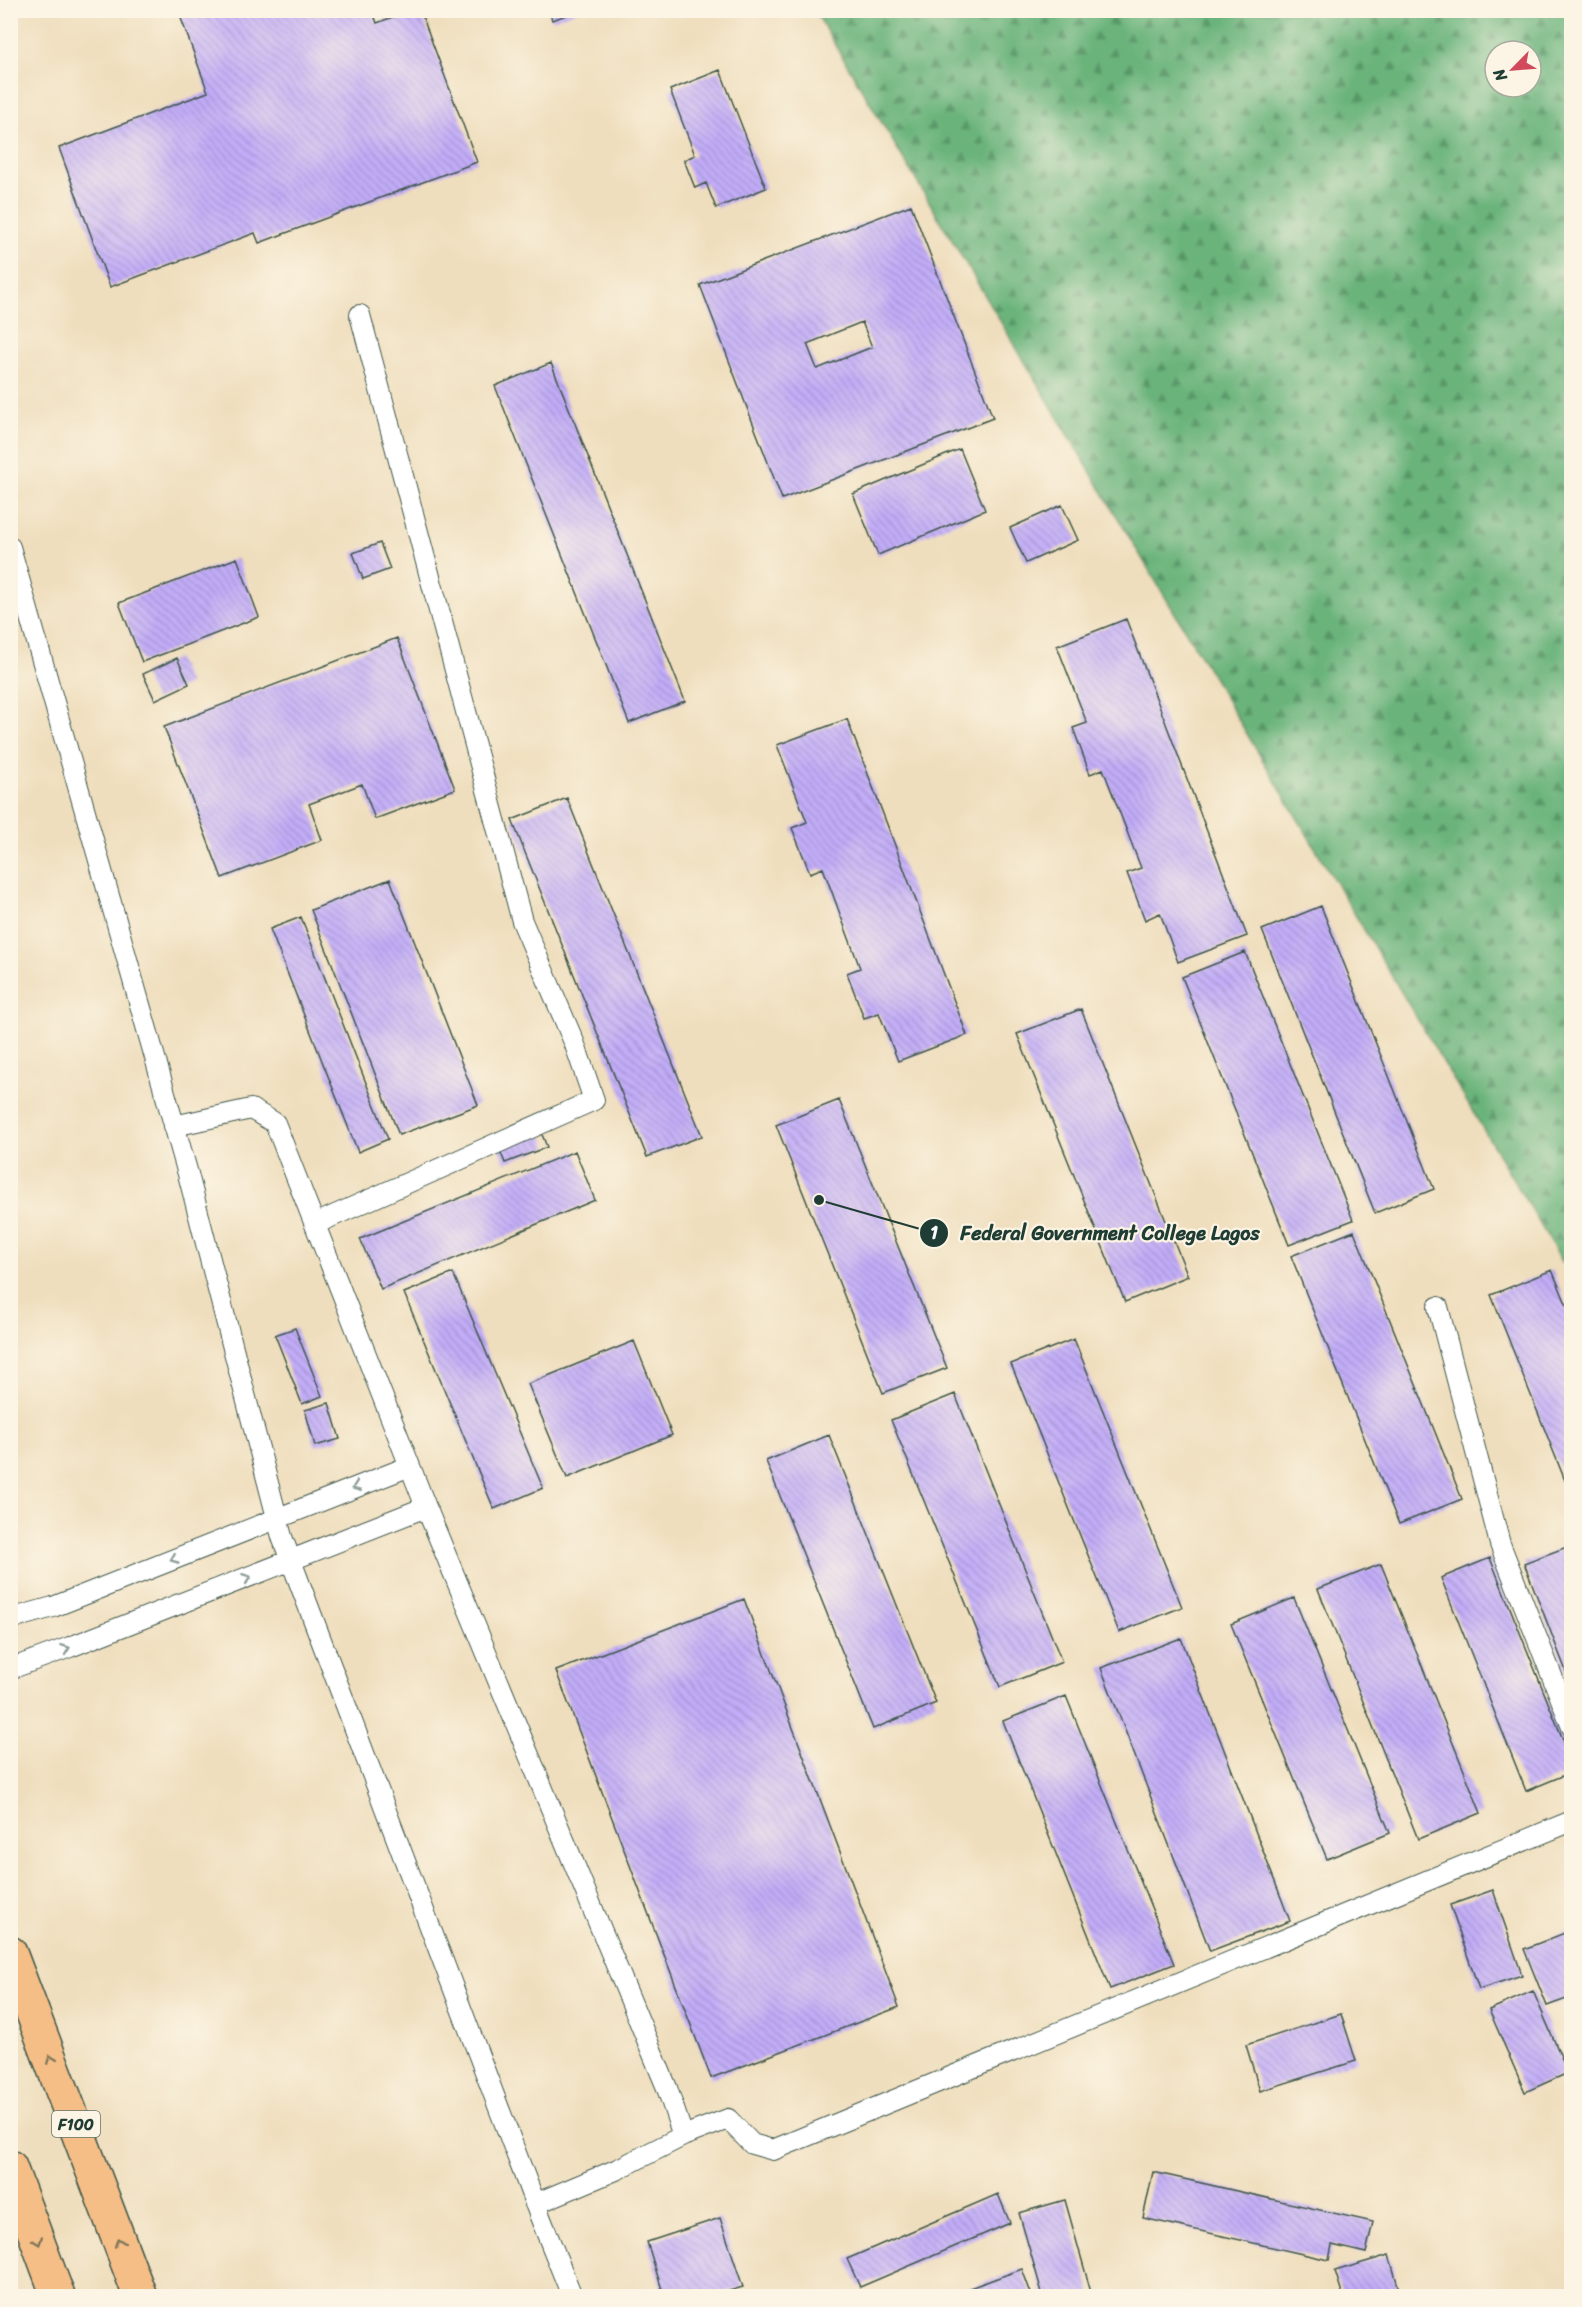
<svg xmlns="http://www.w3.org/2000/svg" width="1582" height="2307" font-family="Sriracha,sans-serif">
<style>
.forest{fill:url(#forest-firs);stroke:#457858;stroke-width:1.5;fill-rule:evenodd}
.building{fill:url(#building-back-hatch);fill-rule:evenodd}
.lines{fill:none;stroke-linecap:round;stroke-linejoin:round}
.service-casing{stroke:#3e5549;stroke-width:22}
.trunk-casing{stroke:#3e5549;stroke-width:36}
.service{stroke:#fff;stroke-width:20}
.trunk{stroke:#f6be87;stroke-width:33}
.oneway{stroke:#8f9e9a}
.oneway2{stroke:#807759}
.labels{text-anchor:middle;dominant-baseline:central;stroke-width:4.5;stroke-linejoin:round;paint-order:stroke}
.shield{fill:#fcf5e5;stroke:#617469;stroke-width:1.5}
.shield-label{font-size:16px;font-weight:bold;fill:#1f3d34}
.leader{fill:none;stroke:#1f3d34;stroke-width:2}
.callout-dot{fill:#1f3d34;stroke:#fcf5e5;stroke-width:2}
.mark-label{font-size:18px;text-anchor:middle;font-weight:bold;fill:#fff}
.callout-label{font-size:20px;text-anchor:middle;font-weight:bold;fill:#1f3d34;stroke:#fcf5e5;stroke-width:4.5;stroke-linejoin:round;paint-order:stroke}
</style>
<defs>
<pattern id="forest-firs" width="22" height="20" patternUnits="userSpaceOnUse" patternTransform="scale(1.5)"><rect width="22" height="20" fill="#6bb47b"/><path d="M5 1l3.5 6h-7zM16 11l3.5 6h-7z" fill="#579466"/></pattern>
<pattern id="building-back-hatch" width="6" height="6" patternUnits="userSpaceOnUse" patternTransform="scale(1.5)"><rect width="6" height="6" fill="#c3adf9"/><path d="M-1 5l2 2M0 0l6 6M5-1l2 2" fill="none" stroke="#9e8eca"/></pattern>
</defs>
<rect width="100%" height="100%" fill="#fcf5e5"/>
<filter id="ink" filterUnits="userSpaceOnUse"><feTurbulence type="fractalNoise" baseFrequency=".0167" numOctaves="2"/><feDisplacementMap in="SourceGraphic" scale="12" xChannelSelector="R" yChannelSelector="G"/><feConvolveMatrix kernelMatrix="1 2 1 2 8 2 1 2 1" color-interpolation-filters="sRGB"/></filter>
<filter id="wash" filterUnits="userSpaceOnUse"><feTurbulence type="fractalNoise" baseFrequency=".008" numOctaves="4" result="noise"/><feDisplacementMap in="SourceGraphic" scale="24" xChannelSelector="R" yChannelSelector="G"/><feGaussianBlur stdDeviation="1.35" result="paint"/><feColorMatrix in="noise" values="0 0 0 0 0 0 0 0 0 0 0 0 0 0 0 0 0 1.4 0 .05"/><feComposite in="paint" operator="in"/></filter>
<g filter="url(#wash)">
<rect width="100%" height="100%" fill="#efdebd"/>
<!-- forest -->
<path class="forest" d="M815,11h756v1265zM1495,51h36v36h-36z"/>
<g id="blocks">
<!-- building -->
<path class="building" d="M178,10h194l5,13 34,-13h9l57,152 -218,81 -4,-10 -145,54 -51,-139 149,-56z
M549,10h29v1l-26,9z
M720,70l46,118 -50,20 -10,-25 -11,5 -11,-28 11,-5 -25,-65z
M911,205l82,213 -211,81 -82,-214zM862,322l10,25 -55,22 -10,-25z
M551,363l134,338 -56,22 -134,-337z
M960,449l25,61 -107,45 -25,-61z
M1062,505l16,35 -52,23 -16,-35z
M380,543l10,26 -27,10 -10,-26z
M237,558l22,59 -117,45 -23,-59z
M1126,619l121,317 -69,26 -18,-49 -15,7 -18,-47 14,-5 -38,-99 -13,5 -17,-46 14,-5 -30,-77z
M397,638l58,151 -80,30 -13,-35 -53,20 13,36 -100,38 -58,-151z
M177,658l12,26 -34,16 -12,-26z
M847,719l120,316 -69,26 -19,-48 -15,5 -17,-45 13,-5 -37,-100 -13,5 -18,-45 15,-6 -30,-77z
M567,798l135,338 -55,21 -135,-337z
M390,879l88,226 -79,30 -88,-225z
M1321,906l113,283 -59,24 -113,-283z
M301,917l87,222 -30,13 -88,-223z
M1245,952l108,268 -64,25 -107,-268z
M1081,1009l107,267 -63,26 -108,-268z
M839,1100l108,268 -64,25 -107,-268z
M541,1132l6,15 -42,16 -6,-15z
M575,1151l20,49 -214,89 -21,-50z
M1354,1231l108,268 -63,25 -108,-268z
M1552,1270l20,48v163l-6,2 -75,-188z
M453,1273l90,215 -49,21 -90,-216z
M295,1328l27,68 -20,8 -27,-69z
M1074,1339l108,268 -63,25 -108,-268z
M634,1341l38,94 -105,43 -39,-94z
M955,1394l107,268 -62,25 -109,-267z
M329,1403l11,36 -25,7 -10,-36z
M829,1435l107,268 -63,26 -107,-268z
M1572,1545v139h-1l-47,-121z
M1490,1558l82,204v10l-46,19 -85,-213z
M1381,1564l100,249 -63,26 -100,-250z
M1294,1598l96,235 -63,26 -96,-235z
M744,1599l155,408 -188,71 -155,-407z
M1181,1638l109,283 -80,30 -109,-283z
M1066,1696l108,268 -64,25 -107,-268z
M1493,1890l29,85 -43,14 -29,-84z
M1572,1930v67l-25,9 -23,-57z
M1533,1991l35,82 -43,19 -36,-82z
M1341,2014l15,47 -96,30 -14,-46z
M1153,2172l220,50 -7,31 -34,-8 -3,15 -186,-42z
M998,2194l12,29 -150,64 -13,-28z
M1065,2200l27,96h-49l-24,-83z
M720,2218l23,69 -31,9h-48l-17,-54z
M1389,2255l12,41h-58l-8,-25z
M1022,2269l10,27h-62l-3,-7z"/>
</g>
</g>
<g filter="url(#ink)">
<use href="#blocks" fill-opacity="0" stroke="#3e5549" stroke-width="1.5"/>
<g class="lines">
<defs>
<path id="service" d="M10,547l178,627 94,363 259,682 31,77
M174,1126l77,-17 24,14 151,384 241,581 16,48 -65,33 -83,35
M315,1224l279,-124 -20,-58 -52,-121 -162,-606
M1438,1307l62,237 72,183
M10,1619l43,-12 357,-141
M10,1669l60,-22 356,-140
M683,2136l45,-17 24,25 21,6 799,-329"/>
<path id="trunk" d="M10,1953l130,343
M10,2167l48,129"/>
</defs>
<!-- service casing -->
<use href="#service" class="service-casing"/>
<!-- trunk casing -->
<use href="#trunk" class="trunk-casing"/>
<!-- service -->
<use href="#service" class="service"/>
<!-- trunk -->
<use href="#trunk" class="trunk"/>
</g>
<!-- one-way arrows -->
<defs><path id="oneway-chevron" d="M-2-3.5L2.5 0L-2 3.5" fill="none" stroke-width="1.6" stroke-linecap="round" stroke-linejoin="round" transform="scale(1.5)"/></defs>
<g class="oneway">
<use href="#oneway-chevron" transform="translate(356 1487) rotate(159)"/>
<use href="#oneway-chevron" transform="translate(174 1559) rotate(158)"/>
<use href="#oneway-chevron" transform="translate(247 1578) rotate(-21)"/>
<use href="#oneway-chevron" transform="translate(66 1649) rotate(-20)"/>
</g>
<g class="oneway2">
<use href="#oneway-chevron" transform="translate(51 2059) rotate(-111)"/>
<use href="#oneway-chevron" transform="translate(38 2241) rotate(70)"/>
<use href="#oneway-chevron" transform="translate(119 2242) rotate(-110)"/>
</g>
</g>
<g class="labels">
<!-- shield labels -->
<rect class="shield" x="52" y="2111" width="48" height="26" rx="4.5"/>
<g class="shield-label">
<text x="76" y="2124">F100</text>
</g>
</g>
<!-- callouts -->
<path class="leader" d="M819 1200L934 1233"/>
<g class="callout-dot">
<circle cx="819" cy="1200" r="6"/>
<circle cx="934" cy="1233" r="15"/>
</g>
<g class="mark-label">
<text x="934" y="1239">1</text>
</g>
<g class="callout-label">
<text x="1110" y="1240">Federal Government College Lagos</text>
</g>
<!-- margin -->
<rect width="1582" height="2307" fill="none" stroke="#fcf5e5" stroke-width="36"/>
<!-- north arrow -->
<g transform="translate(1513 69) rotate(245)"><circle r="28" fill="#fcf5e5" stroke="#a4ab9e" stroke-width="1.5"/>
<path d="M0-4.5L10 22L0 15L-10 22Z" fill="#d1495b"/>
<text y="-9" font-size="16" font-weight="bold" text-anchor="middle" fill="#1f3d34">N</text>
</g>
</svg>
